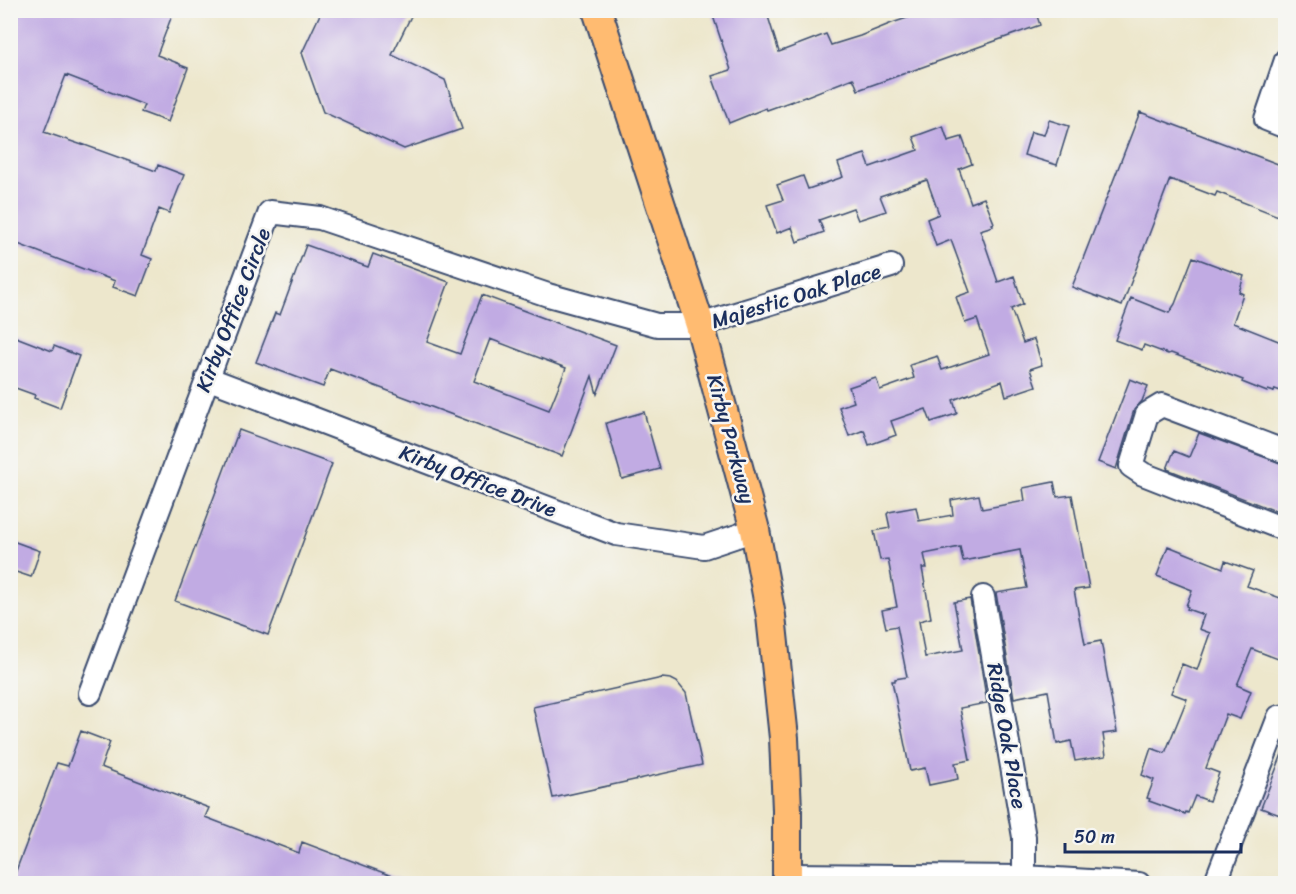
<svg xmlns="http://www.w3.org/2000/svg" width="1296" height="894" font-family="Sriracha,sans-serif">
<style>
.building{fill:#c1abe3;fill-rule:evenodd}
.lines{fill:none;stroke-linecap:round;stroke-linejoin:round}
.minor-casing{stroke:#3a4b6e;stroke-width:26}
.major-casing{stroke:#3a4b6e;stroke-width:32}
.minor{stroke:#fff;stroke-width:22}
.major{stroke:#ffbb71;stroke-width:28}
.labels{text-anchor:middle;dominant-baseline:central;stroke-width:5;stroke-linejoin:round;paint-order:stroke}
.street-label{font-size:21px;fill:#1b2f5e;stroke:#f6f6f2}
</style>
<rect width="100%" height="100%" fill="#f6f6f2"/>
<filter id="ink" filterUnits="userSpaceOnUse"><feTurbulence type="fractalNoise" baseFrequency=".0167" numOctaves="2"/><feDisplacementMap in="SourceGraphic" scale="12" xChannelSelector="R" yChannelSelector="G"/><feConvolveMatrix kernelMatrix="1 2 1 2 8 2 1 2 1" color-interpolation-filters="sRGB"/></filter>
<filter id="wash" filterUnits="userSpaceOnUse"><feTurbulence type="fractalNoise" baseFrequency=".008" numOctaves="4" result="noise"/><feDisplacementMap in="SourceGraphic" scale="24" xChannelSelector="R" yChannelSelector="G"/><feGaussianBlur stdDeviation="1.35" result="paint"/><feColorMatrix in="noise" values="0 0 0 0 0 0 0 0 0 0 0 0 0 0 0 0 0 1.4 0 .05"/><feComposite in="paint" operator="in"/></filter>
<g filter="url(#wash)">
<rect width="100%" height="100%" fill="#ede7cc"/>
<g id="blocks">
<!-- building -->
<path class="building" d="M14,10h160l-17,45 23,9v1l8,3 -20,54 -27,-10 3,-7 -78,-30 -22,57 38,13v-1l74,27 2,-6 26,10 -15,38 -10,-4 -17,46 10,4 -14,37 -25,-9 2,-6 -105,-40v-222z
M322,10h92l-22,45 53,25 17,49 -58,20 -81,-37 -21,-59z
M711,10h55l13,42 47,-18 5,11 29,-9 32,-13 39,-13h104l5,15 -182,65 -5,-12 -61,24v-1l-25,9 -1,-2 -37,15 -17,-47 19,-6z
M1140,112l146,55v52l-69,-27 -2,4 -45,-17 -48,127 -50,-19z
M1049,120l20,6 -12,39 -33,-10 7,-23 13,3z
M943,126l5,15 14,-4 10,27 -13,5 12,34 13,-5 10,25 -2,1 1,2 -13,4 6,17 12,35 16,-6 9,28 -12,5 12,34 11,-4 8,26 -12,4 6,17 -30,10 -4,-15 -49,19 4,13 -1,1 -25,8 -5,-13 -35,12 5,14 -27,10 -5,-15 -15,6 -10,-29 15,-5 -5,-15 27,-9 4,12 34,-12 -4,-13 25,-8 2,-1 5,14 47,-16 -12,-35 -12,4 -9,-26 14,-5 -19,-52 -15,6 -9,-27 12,-5 -12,-34 -47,16 6,15 -28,9 -5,-12 -34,12 5,12 -27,10 -5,-15 -15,6 -10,-28 16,-5 -6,-15 26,-9 5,13 35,-12 -5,-14 27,-9 5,13 48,-17 -5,-13z
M306,245l62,22 5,-13 76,28 -22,60 33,12 22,-59 134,50 -19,49 -5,-18 -30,80 -232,-87 -7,18 -67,-25 19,-49 5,2zM490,339l76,29 -17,42 -75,-29z
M1193,257l51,19 -5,16 4,2 -10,29 53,21v49l-11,-4 -1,3 -6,-2 -1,2 -25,-10 1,-2 -72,-27 -3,1 -24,-9 -2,5 -27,-10 16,-42 38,15 6,-9z
M16,337l36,14 2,-5 25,10 -19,52 -26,-10 1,-3 -25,-9v-39z
M1130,379l18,7 -6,15 -8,9 -18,59 -18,-7z
M644,412l16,57 -38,10 -16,-56z
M239,430l93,34 -64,171 -93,-34z
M1199,433l87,32v50l-119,-46 7,-18 15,6z
M1054,482l3,15 15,-2 17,93 -15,2 7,38h1l3,16 16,-3 16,91 -14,2 3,22 -31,5 -4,-20 -14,3 -9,-53 -34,7 -18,-105 31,-5 -7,-38 -57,11 -3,-14 -36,7 3,14h-5l9,50 -12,3 6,36 38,-7 -9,-48 16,-3 17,104 -27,5 10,52 -15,3 3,16 -29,6 -4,-17 -15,3 -18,-90h3v-2l12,-2 -10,-51 -11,2 -4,-18 15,-3 -9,-48 -8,1 -6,-29 16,-3 -3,-14 2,-2 27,-5 3,14 34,-6 -2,-15 28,-5 3,14 43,-8 -2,-13z
M10,540l30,11 -9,26 -21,-7z
M1168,546l55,22 2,-7 28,10 -6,15 39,14v62l-34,-13 -15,36 14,6 -11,28 -14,-5 -20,54 13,5 -10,28 -14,-5 -7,17 -2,-1 -1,2 -36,-13 1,-2 -3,-1 7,-18 -12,-5 9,-27 14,5 22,-54 -16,-6 11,-29 15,6 13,-37 -11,-4 5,-14 -17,-6 1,-2 -2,-1 6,-16 -35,-14z
M662,678l9,1 6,3 9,11 16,72 -149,33 -20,-91z
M81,731l29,11 -9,25 108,41 -4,9 94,36 3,-11 106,40v2h-397l46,-121 11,3z
M1284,749h2v51l-6,15 -19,-7z"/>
</g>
</g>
<g filter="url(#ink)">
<use href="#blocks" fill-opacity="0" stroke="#3a4b6e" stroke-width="1.5"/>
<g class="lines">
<defs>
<path id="minor" d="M1286,60l-20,59 20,8
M207,378l409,156 88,13 51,-17
M1286,452l-124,-47 -15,9 -16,52 12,8 143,56
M983,597l41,240v40
M90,693l180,-481 50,6 228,77 109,30h43l191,-59
M788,875l236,2 115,7
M1215,884l64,-167 7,-1"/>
<path id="major" d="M597,10l103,315 55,205 16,86 13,122 3,72v74"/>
</defs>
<!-- minor casing -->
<use href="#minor" class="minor-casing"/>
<!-- major casing -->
<use href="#major" class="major-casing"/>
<!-- minor -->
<use href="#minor" class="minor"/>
<!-- major -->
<use href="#major" class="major"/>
</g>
</g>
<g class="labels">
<!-- street labels -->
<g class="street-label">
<text transform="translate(796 296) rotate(-17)">Majestic Oak Place</text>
<text transform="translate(233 310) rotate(-69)">Kirby Office Circle</text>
<text transform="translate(731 439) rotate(75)">Kirby Parkway</text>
<text transform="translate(478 481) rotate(21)">Kirby Office Drive</text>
<text transform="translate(1007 736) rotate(80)">Ridge Oak Place</text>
</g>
</g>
<!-- margin -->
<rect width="1296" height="894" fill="none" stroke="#f6f6f2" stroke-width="36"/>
<!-- scale -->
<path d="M1065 843v9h176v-9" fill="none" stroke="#1b2f5e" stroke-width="3"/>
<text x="1074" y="843" font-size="18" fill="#1b2f5e" stroke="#f6f6f2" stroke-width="4.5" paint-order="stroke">50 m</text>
</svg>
